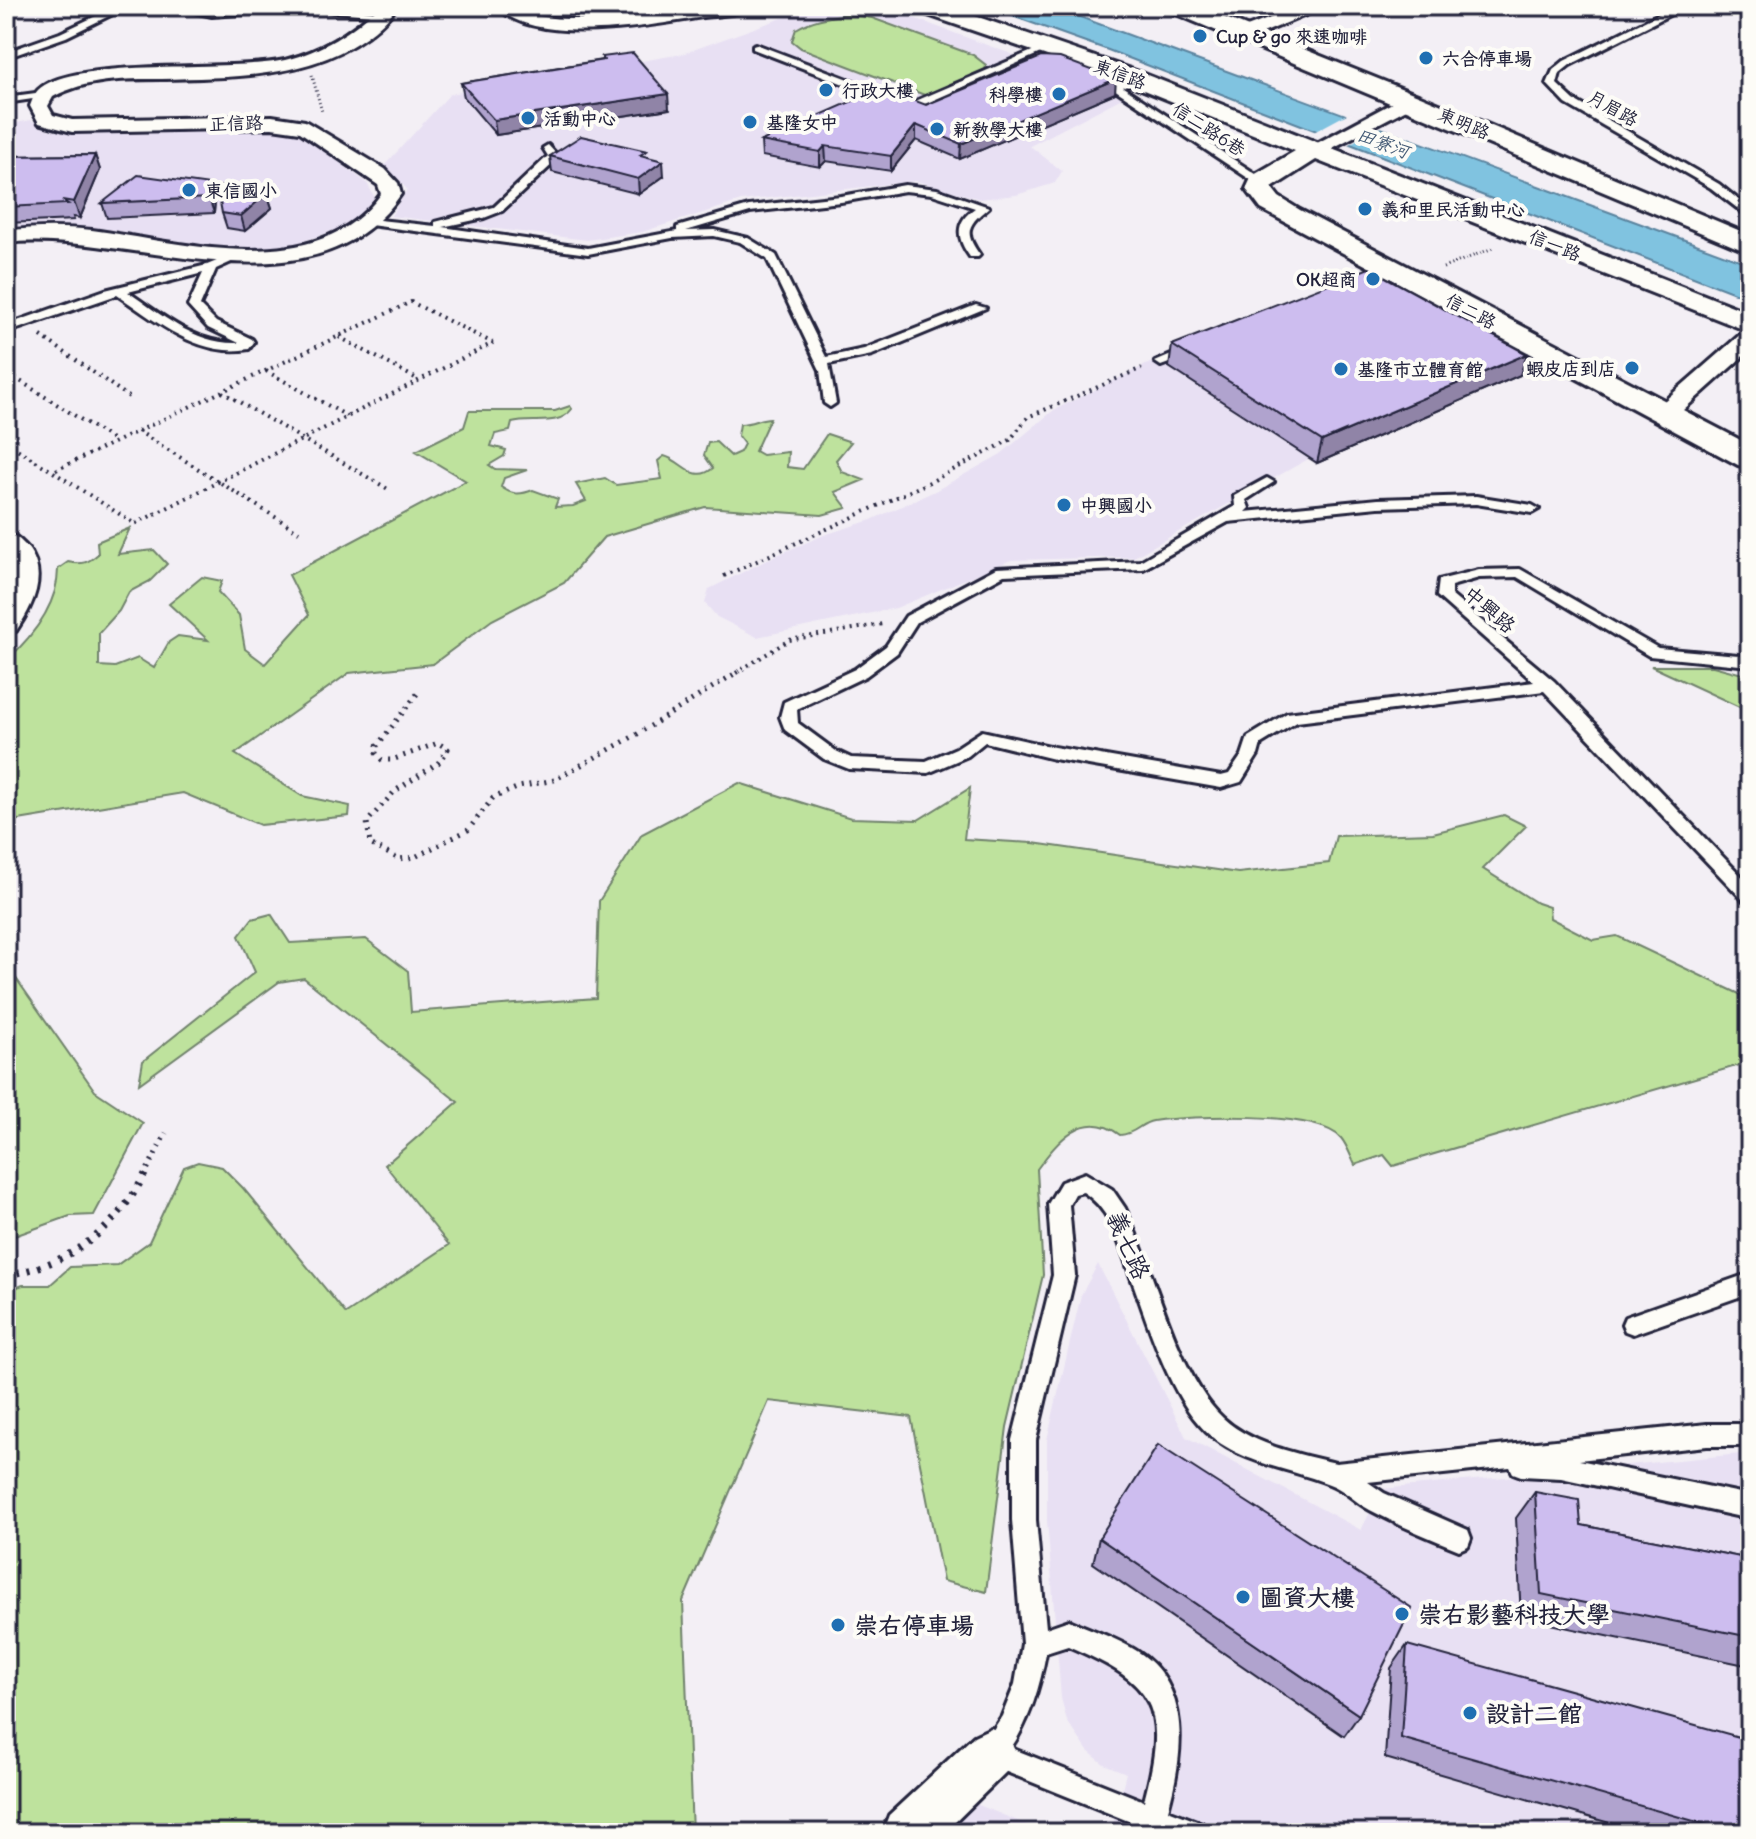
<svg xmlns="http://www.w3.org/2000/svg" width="1756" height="1839" font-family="Delius,'LXGW WenKai TC',sans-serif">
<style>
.built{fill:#e8e0f3}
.green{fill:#bee29d;stroke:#70826c;stroke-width:2}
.water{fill:#80c3e0;stroke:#5a839e;stroke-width:2}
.pier{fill:#f3eff5}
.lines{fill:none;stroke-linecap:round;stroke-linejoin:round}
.lane-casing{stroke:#22223b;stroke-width:6}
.street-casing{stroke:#22223b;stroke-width:6}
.secondary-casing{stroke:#22223b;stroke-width:6}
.path-far3{stroke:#22223b;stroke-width:3;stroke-dasharray:1 3;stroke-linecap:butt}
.path-far2{stroke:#22223b;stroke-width:4;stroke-dasharray:2 5;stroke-linecap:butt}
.path-far1{stroke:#22223b;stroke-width:5;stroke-dasharray:2 6;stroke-linecap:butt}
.path{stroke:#22223b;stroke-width:7;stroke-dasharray:3 8;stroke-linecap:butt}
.lane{fill:#fdfcf7;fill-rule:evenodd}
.street{fill:#fdfcf7;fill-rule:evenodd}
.secondary{fill:#fdfcf7;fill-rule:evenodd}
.wall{fill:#b0a3ce;stroke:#22223b;stroke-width:2}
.shaded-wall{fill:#9084a7;stroke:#22223b;stroke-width:2}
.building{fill:#cdbdef;stroke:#22223b;stroke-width:2}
.poi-dot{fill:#1f6fb2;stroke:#fdfcf7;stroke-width:3}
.labels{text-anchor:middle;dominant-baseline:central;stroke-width:8;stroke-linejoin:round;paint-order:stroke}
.far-poi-label{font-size:18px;font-weight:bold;fill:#22223b;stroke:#fdfcf7;text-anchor:start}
.far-street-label{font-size:18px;fill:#22223b;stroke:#fdfcf7}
.far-water-label{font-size:18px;font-style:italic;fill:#435a75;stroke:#fdfcf7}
.street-label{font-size:20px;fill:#22223b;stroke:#fdfcf7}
.near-street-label{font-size:24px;fill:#22223b;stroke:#fdfcf7}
.near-poi-label{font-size:24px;font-weight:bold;fill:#22223b;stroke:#fdfcf7;text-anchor:start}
</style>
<rect width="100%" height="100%" fill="#f3eff5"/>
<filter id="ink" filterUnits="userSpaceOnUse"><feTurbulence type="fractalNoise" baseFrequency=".0125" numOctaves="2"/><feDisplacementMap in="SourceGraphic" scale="16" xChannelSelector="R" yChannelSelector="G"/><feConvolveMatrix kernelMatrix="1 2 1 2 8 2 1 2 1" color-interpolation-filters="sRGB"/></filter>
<g filter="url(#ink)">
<!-- built -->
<path class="built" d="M797,6h84l236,87 5,5 -92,48 32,25 -7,12 -39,12 -36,4 -64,-18 -175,20 -99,31 -55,8 -196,-24 16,-27 -23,-23 66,-72 232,-40 111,-40 -5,-7z
M31,120l19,10 35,4 179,-7 35,5 68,51 8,15 -22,26 -55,19 -59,9 -196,-24 -37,3v-106z
M1158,359l152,99 -176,99 -123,3 -115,48 -139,29 -40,-20 -12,-14 4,-14 66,-33 49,-21 47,-15 64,-29 66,-37 53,-44z
M1098,1264l88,173 175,93 21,-41 368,-36v380h-639l15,-60 -22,-9 -16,-13 -21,-30 -6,-23 -14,-178v-80l34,-145z
M976,1804l71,29h-104z"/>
<!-- green -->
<path class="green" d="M848,14l24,4 101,37 13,10 -1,7 -36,17 -10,1 8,4 -12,5 -134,-51 -9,-7 4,-12c17,-10 33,-12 52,-15z
M570,406l2,3c-14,19 -40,8 -60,14l-2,8 -15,3 -4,12 15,4 -2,6 -15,9 6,4 32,1 -23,8 -3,9c11,8 19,8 32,3l25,9 -3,8 18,-1 13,-5 -10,-17 29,-6 11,7 46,-6 -4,-18 6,-5c18,4 30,29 49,12l-9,-13 4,-12 8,-1 15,14 9,-4 4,-8 -6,-8 2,-12c12,0 20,-6 30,-6l-15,33 7,4 26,-3 -1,15 16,2 24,-35 24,8 -15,18 6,12 22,8 -29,12 12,16 -25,7 -117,-8 -101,30 -40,46 -72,37 -59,44 -84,9 -114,81 67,42 48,10 -1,10 -89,9 -77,-32 -177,29v-161c25,-23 52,-56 52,-92l10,-7c14,3 20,1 30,-8l-1,-12 33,-14 -12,26 36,-4 13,14 -17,17 -21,11 -10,19 -20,22v33l16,1 23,-9 16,10 15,-26 9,-6 30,4 -39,-36 33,-27 20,4 -4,11 21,23 6,34 20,15 44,-49 -20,-40 177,-94 -50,-30 48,-24 5,-16h86z
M1651,666h62l37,10v36z
M739,783l112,35 67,2 52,-32 -6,51 69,4 205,30 91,-10 7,-27 97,-3 71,-18 22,11 -43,43 54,34 12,4 1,11 43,22 24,-4 133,63v63l-357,104 -9,-11 -29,10c-4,-8 -8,-20 -14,-27 -25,-28 -151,-22 -188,-17 -13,2 -17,13 -33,14 -36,-28 -63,7 -83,34l6,106 -36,152 -21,165 -43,-11 -32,-164 -142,-16 -86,200 9,232h-686v-542l17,-6h27l20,-18 47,-2 32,-23 35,-75 14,-5 24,5 21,21 103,126 103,-69 -64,-80 73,-63 -154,-124 -25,4 -140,102 4,-23 112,-89 -16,-36 13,-17 19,-5 19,29 76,-4 42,32 3,41 185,-14 3,-97 43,-67z
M6,964l89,127 48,32 -49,92 -24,1 -64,23z"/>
<!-- water -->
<path class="water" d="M984,6h64l13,4 689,254v35l-642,-249z"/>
<!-- pier -->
<path class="pier" d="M1349,113l35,13 -37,19 -35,-12z"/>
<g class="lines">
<defs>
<path id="lane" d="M117,6h12l-63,31 -60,21v-6l54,-19z
M167,6l45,4 53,-4h66l56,7 -5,3 -83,-7 -87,7z
M1675,6h12l-117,59 -10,8 -3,11 17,16 145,84 31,25v9l-39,-30 -145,-84 -19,-20 6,-14 11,-9z
M756,44l155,59 133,-57 8,2 -141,62 -158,-61v-4z
M1131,76l8,2 -16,9 142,93v4h-8l-146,-97z
M43,92l3,1v4l-40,6v-6z
M548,145l11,12 -1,2 -56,52 -18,7 -42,9 146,21 89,-17v-4l72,-21 92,-10 64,-11 32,4 52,18c-20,17 -27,24 -9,48l-2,2h-8c-14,-19 -15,-35 5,-49l-43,-14 -27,-3 -64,11 -91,10 -64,19 28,-1 34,8 28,17 50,102 38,-8 112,-44 10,3 -114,47 -43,9 7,39 -6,4 -6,-4 -4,-33 -53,-111 -27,-17 -26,-6 -42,2 -84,16 -218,-29 -6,-3 6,-3 65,7v-4l59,-15 54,-51 -5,-8z
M234,254l6,3 -2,2 -22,10 -16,37 16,16 36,17 2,3 -5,7c-51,9 -93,-28 -132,-54l-111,38v-8l99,-35 102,-25zM203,273l-15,33 20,22 31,15c-43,2 -77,-28 -111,-51z
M1192,346l6,4 -2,3 -35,13 -6,-4z
M1267,478l7,4 -28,18 3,8 -4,4 133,-13 98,-3 56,9 7,4 -7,4 -56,-9 -98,3 -150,15 -85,47 -139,6 -87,47 -20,31 -31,23 -69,33 1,14 38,28 15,7 75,3 30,-13 26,-17 72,16 167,29 8,-2 13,-19 6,-18 39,-24 247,-31 -97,-86 2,-16 40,-10 41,-1 138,79 92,8v10l-101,-10 -132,-79 -38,1 -28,8v9l103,86 196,204v18l-6,-2 -200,-210 -247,31 -36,22 -3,11 -17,27 -20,6 -167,-29 -69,-17 -17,14 -40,17 -79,-4 -25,-10 -39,-29 -5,-13 4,-15 71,-33 31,-23 20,-30 90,-48 144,-7 95,-55 -1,-10z
M1085,1173l27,16 13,19c28,58 52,167 98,210 29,27 76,36 113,45l371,-39h43v22h-43l-128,14 171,35v24l-189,-41 -40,-2 -8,-3 -3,-6 -142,15 16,11 84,37 3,8 -3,8 -9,4c-30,-12 -61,-25 -89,-40 -14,-7 -26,-21 -41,-26 -45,-18 -98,-21 -131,-61 -31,-36 -50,-99 -66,-143 -12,-33 -19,-69 -49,-88l-8,2 -6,11 6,70 -39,165v80l10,108 23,-8c23,10 47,18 68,31 56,36 46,105 31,159l34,13 3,10h-47l-176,-71 -4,-9 24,-37 13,-32 7,-40 -10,-124v-80l41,-165 -5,-71 13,-22zM1068,1646c87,37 101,61 76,155l-133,-53c19,-28 29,-62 35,-95z
M1750,1273v20l-117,41 -8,-3 -3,-7 3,-7z"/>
<path id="street" d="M379,6h19c-57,73 -154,71 -237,73 -37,0 -75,0 -108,18l-5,9 5,9 19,5 200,-4 33,5 80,48 13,14 3,11c-87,128 -271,35 -395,49v-12c29,-4 57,-4 86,-1 88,12 226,53 289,-36l-3,-9 -78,-53 -28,-4 -200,4 -33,-9 -9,-17c2,-5 4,-12 8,-16 33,-33 193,-18 247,-30 37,-9 67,-28 94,-54z
M496,6c16,0 23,3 36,8 16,5 34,5 50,5 57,1 112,-13 169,-13 -11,10 -34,9 -48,11 -51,8 -168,31 -207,-11z
M1302,6h25l-76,32h-12l-3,-4 3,-4z
M1409,94l9,6 -2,4 -95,50 -7,2 -10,-6z
M1750,331v19l-77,69h-18l-3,-5 3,-5 87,-76z
M6,533c10,2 14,7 21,14 22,27 6,59 -11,84l-10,3v-38l5,-26 -5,-13z
M991,1728l17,8 8,17 -8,17 -64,63h-62l7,-18 85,-79z"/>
<path id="secondary" d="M913,6h33l196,67 608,240v19l-434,-172 -44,28 7,9 21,13 450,235v23l-12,-3 -477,-256 -15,-20 6,-13 43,-25 -169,-68 -210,-72z
M1166,6h30l222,89 332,140v18l-581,-242z"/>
</defs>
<!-- lane casing -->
<use href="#lane" class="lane-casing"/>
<!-- street casing -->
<use href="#street" class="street-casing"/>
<!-- secondary casing -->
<use href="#secondary" class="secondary-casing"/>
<!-- path-far3 -->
<path class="path-far3" d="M312,75l10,37
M1443,268l50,-20"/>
<!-- path-far2 -->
<path class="path-far2" d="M41,336l88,61
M339,337l80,43
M266,371l81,45
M9,374l106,67
M222,392l166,97
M138,431l161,101
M6,442l129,82 358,-181
M56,470l355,-168 82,41
M724,576l208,-95 78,-41 18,-23 114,-49
M736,673l53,-33 94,-16"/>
<!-- path-far1 -->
<path class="path-far1" d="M417,694l-40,52 -1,7 6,7h10l46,-17 10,6 -10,14 -43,28 -28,31 3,22 29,15 16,-2 53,-27 25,-32 26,-11 35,-7 82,-45 103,-64
M144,1176l22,-43"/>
<!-- path -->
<path class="path" d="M6,1275c63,-10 110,-45 139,-101"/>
<!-- lane -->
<use href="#lane" class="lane"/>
<!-- street -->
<use href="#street" class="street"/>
<!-- secondary -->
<use href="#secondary" class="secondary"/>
</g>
<!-- wall -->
<path class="wall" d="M1217,6h31l-17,6z
M602,57l67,52 -173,26 -32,-38 -3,-14 141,-23z
M1115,93l-155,66 -44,-19 -25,31 -65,-10 -6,6 -58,-11 -1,-15 165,-36z
M95,155l5,15 -20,48 -7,-1 1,3 -68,3v-67z
M550,156l98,1 16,19 -25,18 -87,-22z
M210,185l5,15 -1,13 -107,5 -5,-15z
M267,193l5,15 -27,23 -18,-3 -5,-15z
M1172,345l355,9 -7,21 -203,88 -148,-96z
M1535,1492l46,33 169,34v107l-229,-48 -5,-100z
M1099,1538l260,177 -15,21 -251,-173z
M1407,1645l343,188h-106l-259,-75 6,-90z"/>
<!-- shaded-wall -->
<path class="shaded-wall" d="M1232,6h16l-17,6z
M1116,79l-1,14 -155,66 1,-15z
M668,94l1,15 -173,26 -2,-15z
M916,125v15l-25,31v-15z
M825,146l1,15 -6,6v-15z
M95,155l5,15 -20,48 -6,-16z
M663,161l1,15 -25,18 -1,-15z
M210,185l5,15 -1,13 -5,-15z
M267,193l5,15 -27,23 -4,-15z
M1527,354l-7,21 -203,88 5,-22z"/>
<!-- building -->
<path class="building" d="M633,53l35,41 -174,26 -33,-37 143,-23 -2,-3z
M1041,57l19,1 56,21 -155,65 -45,-19 -25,31 -66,-10 -5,6 -59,-11 121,-53 44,17z
M581,136l66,15 -7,4 23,6 -25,18 -88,-23z
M95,155l-21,47 -12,-2 6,4 -62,3v-51z
M138,175l72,10 -1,13 -107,5z
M217,186l50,7 -26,23 -19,-3z
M1369,268l158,86 -205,87 -150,-96z
M1158,1445l254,163 -53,107 -260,-177z
M1535,1492l44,8 2,25 169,34v78l-209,-43z
M1407,1645l343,95v93h-14l-335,-95z
M1010,1827l14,6h-16z"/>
</g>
<!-- markers -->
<g class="poi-dot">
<circle cx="1200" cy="36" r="8"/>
<circle cx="1426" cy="58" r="8"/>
<circle cx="826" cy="90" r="8"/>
<circle cx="1059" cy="94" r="8"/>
<circle cx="528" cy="118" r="8"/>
<circle cx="750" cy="122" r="8"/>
<circle cx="937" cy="129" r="8"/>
<circle cx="189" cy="190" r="8"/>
<circle cx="1365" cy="209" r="8"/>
<circle cx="1373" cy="279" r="8"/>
<circle cx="1632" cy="368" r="8"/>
<circle cx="1341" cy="369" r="8"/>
<circle cx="1064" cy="505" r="8"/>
<circle cx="1243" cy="1597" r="8"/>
<circle cx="1402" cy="1614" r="8"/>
<circle cx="838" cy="1625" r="8"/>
<circle cx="1470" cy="1713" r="8"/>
</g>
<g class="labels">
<!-- far-poi labels -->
<g class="far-poi-label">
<text x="1216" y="36">Cup &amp; go 來速咖啡</text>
<text x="1442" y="58">六合停車場</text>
<text x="842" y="90">行政大樓</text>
<text x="1043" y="94" text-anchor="end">科學樓</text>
<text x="544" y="118">活動中心</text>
<text x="766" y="122">基隆女中</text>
<text x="953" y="129">新教學大樓</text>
<text x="205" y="190">東信國小</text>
<text x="1381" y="209">義和里民活動中心</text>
<text x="1357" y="279" text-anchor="end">OK超商</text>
<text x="1616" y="368" text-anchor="end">蝦皮店到店</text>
<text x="1357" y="369">基隆市立體育館</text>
<text x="1080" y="505">中興國小</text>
</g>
<!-- far-street labels -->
<g class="far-street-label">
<text transform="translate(1120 74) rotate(20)">東信路</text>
<text transform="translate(1613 108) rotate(29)">月眉路</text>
<text transform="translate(236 123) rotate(-2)">正信路</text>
<text transform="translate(1464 123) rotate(23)">東明路</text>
<text transform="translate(1209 129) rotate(33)">信二路6巷</text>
<text transform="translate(1555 245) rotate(22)">信一路</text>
<text transform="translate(1471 311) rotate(28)">信二路</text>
</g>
<!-- far-water labels -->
<g class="far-water-label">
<text transform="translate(1383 143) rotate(20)">田寮河</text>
</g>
<!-- street labels -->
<g class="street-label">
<text transform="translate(1490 609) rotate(40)">中興路</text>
</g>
<!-- near-street labels -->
<g class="near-street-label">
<text transform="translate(1129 1245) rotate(66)">義七路</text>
</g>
<!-- near-poi labels -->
<g class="near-poi-label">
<text x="1259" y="1597">圖資大樓</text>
<text x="1418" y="1614">崇右影藝科技大學</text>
<text x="854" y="1625">崇右停車場</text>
<text x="1486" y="1713">設計二館</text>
</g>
</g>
<!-- margin -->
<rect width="1756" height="1839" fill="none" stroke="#fdfcf7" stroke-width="32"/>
<rect x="16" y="16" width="1724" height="1807" fill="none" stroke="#22223b" stroke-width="3" filter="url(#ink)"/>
</svg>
